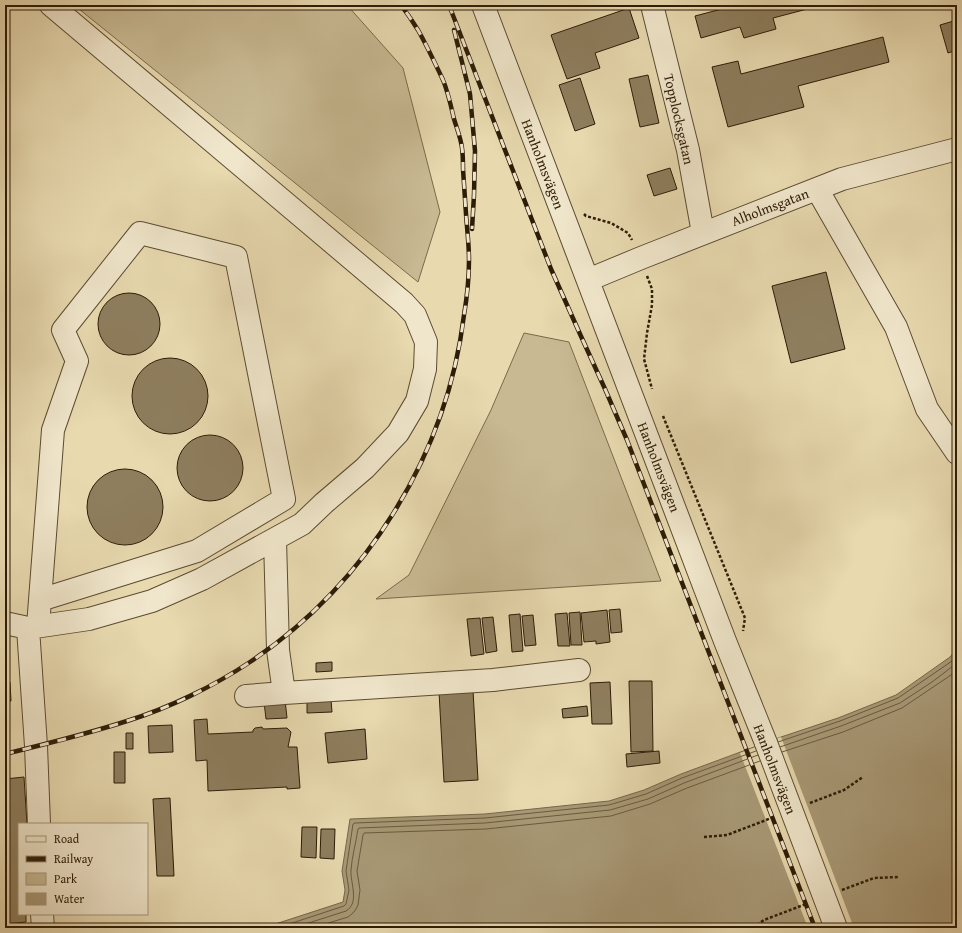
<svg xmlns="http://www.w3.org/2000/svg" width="962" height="933" font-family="'Gentium Book Plus',serif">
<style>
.green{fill:#c8b992;stroke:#7a6a4c}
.water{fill:#a89976;stroke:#77674a}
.pier{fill:#e8d9af}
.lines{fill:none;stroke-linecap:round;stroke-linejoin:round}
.shore{stroke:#6a5a3e;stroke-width:1}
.building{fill:#8e7e5e;stroke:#2d1c07}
.minor-casing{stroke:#5c4b31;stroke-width:24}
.path{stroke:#2d1c07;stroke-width:2.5;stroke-dasharray:3 2;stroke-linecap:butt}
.minor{stroke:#f0e6cb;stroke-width:22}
.rail-casing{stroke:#2d1c07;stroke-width:4.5}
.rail{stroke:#f0e6cb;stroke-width:3;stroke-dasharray:9;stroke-linecap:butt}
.minor-bridge-casing{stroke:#5c4b31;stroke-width:24;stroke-linecap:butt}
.minor-bridge{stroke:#f0e6cb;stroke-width:22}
.labels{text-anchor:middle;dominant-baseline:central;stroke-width:3;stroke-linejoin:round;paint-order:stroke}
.street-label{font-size:14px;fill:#2d1c07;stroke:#f0e6cb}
</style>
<rect width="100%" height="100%" fill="#e8d9af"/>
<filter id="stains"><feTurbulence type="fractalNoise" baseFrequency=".005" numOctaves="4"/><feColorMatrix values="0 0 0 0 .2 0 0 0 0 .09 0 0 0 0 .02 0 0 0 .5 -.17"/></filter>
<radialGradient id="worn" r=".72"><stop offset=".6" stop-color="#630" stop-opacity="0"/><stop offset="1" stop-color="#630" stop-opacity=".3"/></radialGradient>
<!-- green -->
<path class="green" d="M74,5h273l56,63 37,144 -22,70z
M524,333l45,9 92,239 -285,18 33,-24 82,-165z"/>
<!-- water -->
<path class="water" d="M957,649v279h-694l80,-26 2,-12 -3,-19 8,-52 135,-5 124,-13 35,-11 37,-16 100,-37 57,-19 58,-23 54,-38z"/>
<!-- pier -->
<path class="pier" d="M781,737l73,191h-46l-68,-175z"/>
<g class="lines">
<!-- shore -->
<path class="shore" d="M778,742l62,-21 58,-23 54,-37 5,-6
M780,747l61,-21 59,-23 32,-21 25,-19
M782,752l61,-20 59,-24 55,-37
M277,928l67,-22 2,-2 3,-14 -3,-19 7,-47 2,-1 130,-5 124,-13 37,-11 36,-16 74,-27
M293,928l53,-17c14,-8 4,-29 5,-41 1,-14 5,-27 7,-41l1,-1 126,-5 125,-13 38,-11 36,-16 74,-28
M312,928l36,-11 5,-4 3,-4 2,-4 2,-15 -3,-19 6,-36 1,-2 122,-4 125,-13 39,-12 37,-16 73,-27"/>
</g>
<!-- building -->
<path class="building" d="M737,5h78v2l-42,11 3,11 -32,9 -4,-11 -39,11 -6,-22z
M629,8l10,30 -44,15 5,15 -33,11 -16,-44z
M957,20v30l-9,3 -8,-28z
M883,37l6,25 -91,24 6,21 -76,20 -16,-60 26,-6 3,13z
M648,75l11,48 -19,4 -11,-48z
M580,78l15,46 -20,7 -16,-46z
M670,168l7,21 -23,7 -7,-21z
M826,272l19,77 -54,14 -19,-77z
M98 324a31 31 0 1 1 62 0a31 31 0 1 1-62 0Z
M132 396a38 38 0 1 1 76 0a38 38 0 1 1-76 0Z
M177 468a33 33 0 1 1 66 0a33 33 0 1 1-66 0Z
M87 507a38 38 0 1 1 76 0a38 38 0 1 1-76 0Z
M620,609l2,23 -11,1 -2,-23z
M607,610l3,32 -14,2v-3l-12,1 -3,-29z
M580,612l2,33h-11l-2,-32z
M567,613l3,33h-12l-3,-32z
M520,614l3,37 -11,1 -3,-37z
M533,615l3,30 -11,1 -3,-30z
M493,617l4,34 -11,2 -4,-35z
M480,618l4,36 -13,2 -4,-37z
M332,662v9l-16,1v-9z
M629,681h23l1,70 -22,1z
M10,682l1,19 -6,1v-19z
M610,682l2,42h-20l-2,-41z
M473,690l5,90 -34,2 -5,-90z
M285,700l2,18 -21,1 -2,-17z
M331,700l1,12 -25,1v-11z
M587,706l1,10 -25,2 -1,-9z
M207,719l1,15 45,-2v-2l2,-2 7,-1 1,2 24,-1 4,4 -3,15h9l3,41 -13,1v-2l-79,4 -1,-31 -11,1 -2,-41z
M172,725l1,27 -24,1 -1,-27z
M365,729l2,30 -39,4 -3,-30z
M126,733h7v16h-7z
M659,751l1,12 -33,4 -1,-13z
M114,752h11v31h-11z
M24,777l3,47h-8v90h7v8l-21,2v-145z
M170,798l4,78h-17l-4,-77z
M302,827h15l-1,31 -15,-1z
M321,829h14l-1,30 -14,-1z"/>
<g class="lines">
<defs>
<path id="minor" d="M483,5l242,636 41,102
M652,5l36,145 15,83
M817,189l79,138 31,82 30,44
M588,280l53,-22 201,-79 115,-30
M275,539l3,111 6,43
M5,623l23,5
M38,626l2,-26 13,-170 24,-69 -14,-31 77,-97 96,24 48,242 -87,52 -157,49
M246,696l38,-3 209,-13 86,-10
M39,824l-3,-78 -8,-118 61,-9 63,-18 50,-22 100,-55 22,-21 41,-35 33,-35 19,-32 8,-32 1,-27 -11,-27 -11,-12 -353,-298
M42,914l1,14"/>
</defs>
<!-- minor casing -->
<use href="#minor" class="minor-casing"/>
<!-- path -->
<path class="path" d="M584,214l2,2 25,7 17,10 4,7
M647,276l5,13v16l-5,28 -3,26 8,30
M663,416l82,202 -2,13
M810,803l34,-13 19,-13
M704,837l23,-2 47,-18
M842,890l32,-12 25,-1
M753,928l11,-8 42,-16"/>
<!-- minor -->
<use href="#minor" class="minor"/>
<defs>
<path id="rail" d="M449,5l102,264 29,65 25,55 22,51 188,488
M454,30l16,64 5,57 -1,44 -2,34
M5,754c41,-10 82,-20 122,-33 42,-13 87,-35 123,-59 117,-78 197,-208 214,-347 3,-18 5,-37 5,-55 0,-16 -2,-31 -3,-46 -1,-15 -2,-30 -3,-45 0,-7 0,-14 -1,-21 -1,-9 -5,-19 -8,-29 -3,-13 -6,-27 -11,-39 -8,-17 -16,-34 -25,-50 -5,-8 -11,-17 -17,-25"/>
</defs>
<!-- rail casing -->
<use href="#rail" class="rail-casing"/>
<!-- rail -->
<use href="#rail" class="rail"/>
<defs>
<path id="minor-bridge" d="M766,743l70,185"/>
</defs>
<!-- minor-bridge casing -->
<use href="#minor-bridge" class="minor-bridge-casing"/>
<!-- minor-bridge -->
<use href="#minor-bridge" class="minor-bridge"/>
</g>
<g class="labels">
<!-- street labels -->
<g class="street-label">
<text transform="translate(679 119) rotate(77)">Topplocksgatan</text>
<text transform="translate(543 164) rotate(69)">Hanholmsvägen</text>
<text transform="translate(770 207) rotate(-21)">Alholmsgatan</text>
<text transform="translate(659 467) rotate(69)">Hanholmsvägen</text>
<text transform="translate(775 769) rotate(69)">Hanholmsvägen</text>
</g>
</g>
<!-- margin -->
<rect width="962" height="933" fill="none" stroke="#e8d9af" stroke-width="20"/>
<rect x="6" y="6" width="950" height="921" fill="none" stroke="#2d1c07" stroke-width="2"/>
<rect x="10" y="10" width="942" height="913" fill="none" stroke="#2d1c07"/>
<!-- legend -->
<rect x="18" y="823" width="130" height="92" fill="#f0e6cb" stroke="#a2957d"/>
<rect x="26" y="836" width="20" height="6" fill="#f0e6cb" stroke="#a2957d"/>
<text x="54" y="843" font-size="12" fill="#2d1c07">Road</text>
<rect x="26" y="856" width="20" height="6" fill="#2d1c07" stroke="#a2957d"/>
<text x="54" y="863" font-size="12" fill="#2d1c07">Railway</text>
<rect x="26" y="873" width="20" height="12" fill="#c8b992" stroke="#a2957d"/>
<text x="54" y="883" font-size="12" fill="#2d1c07">Park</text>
<rect x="26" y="893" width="20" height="12" fill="#a89976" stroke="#a2957d"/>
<text x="54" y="903" font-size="12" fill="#2d1c07">Water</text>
<rect width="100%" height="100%" filter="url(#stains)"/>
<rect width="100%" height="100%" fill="url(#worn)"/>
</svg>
